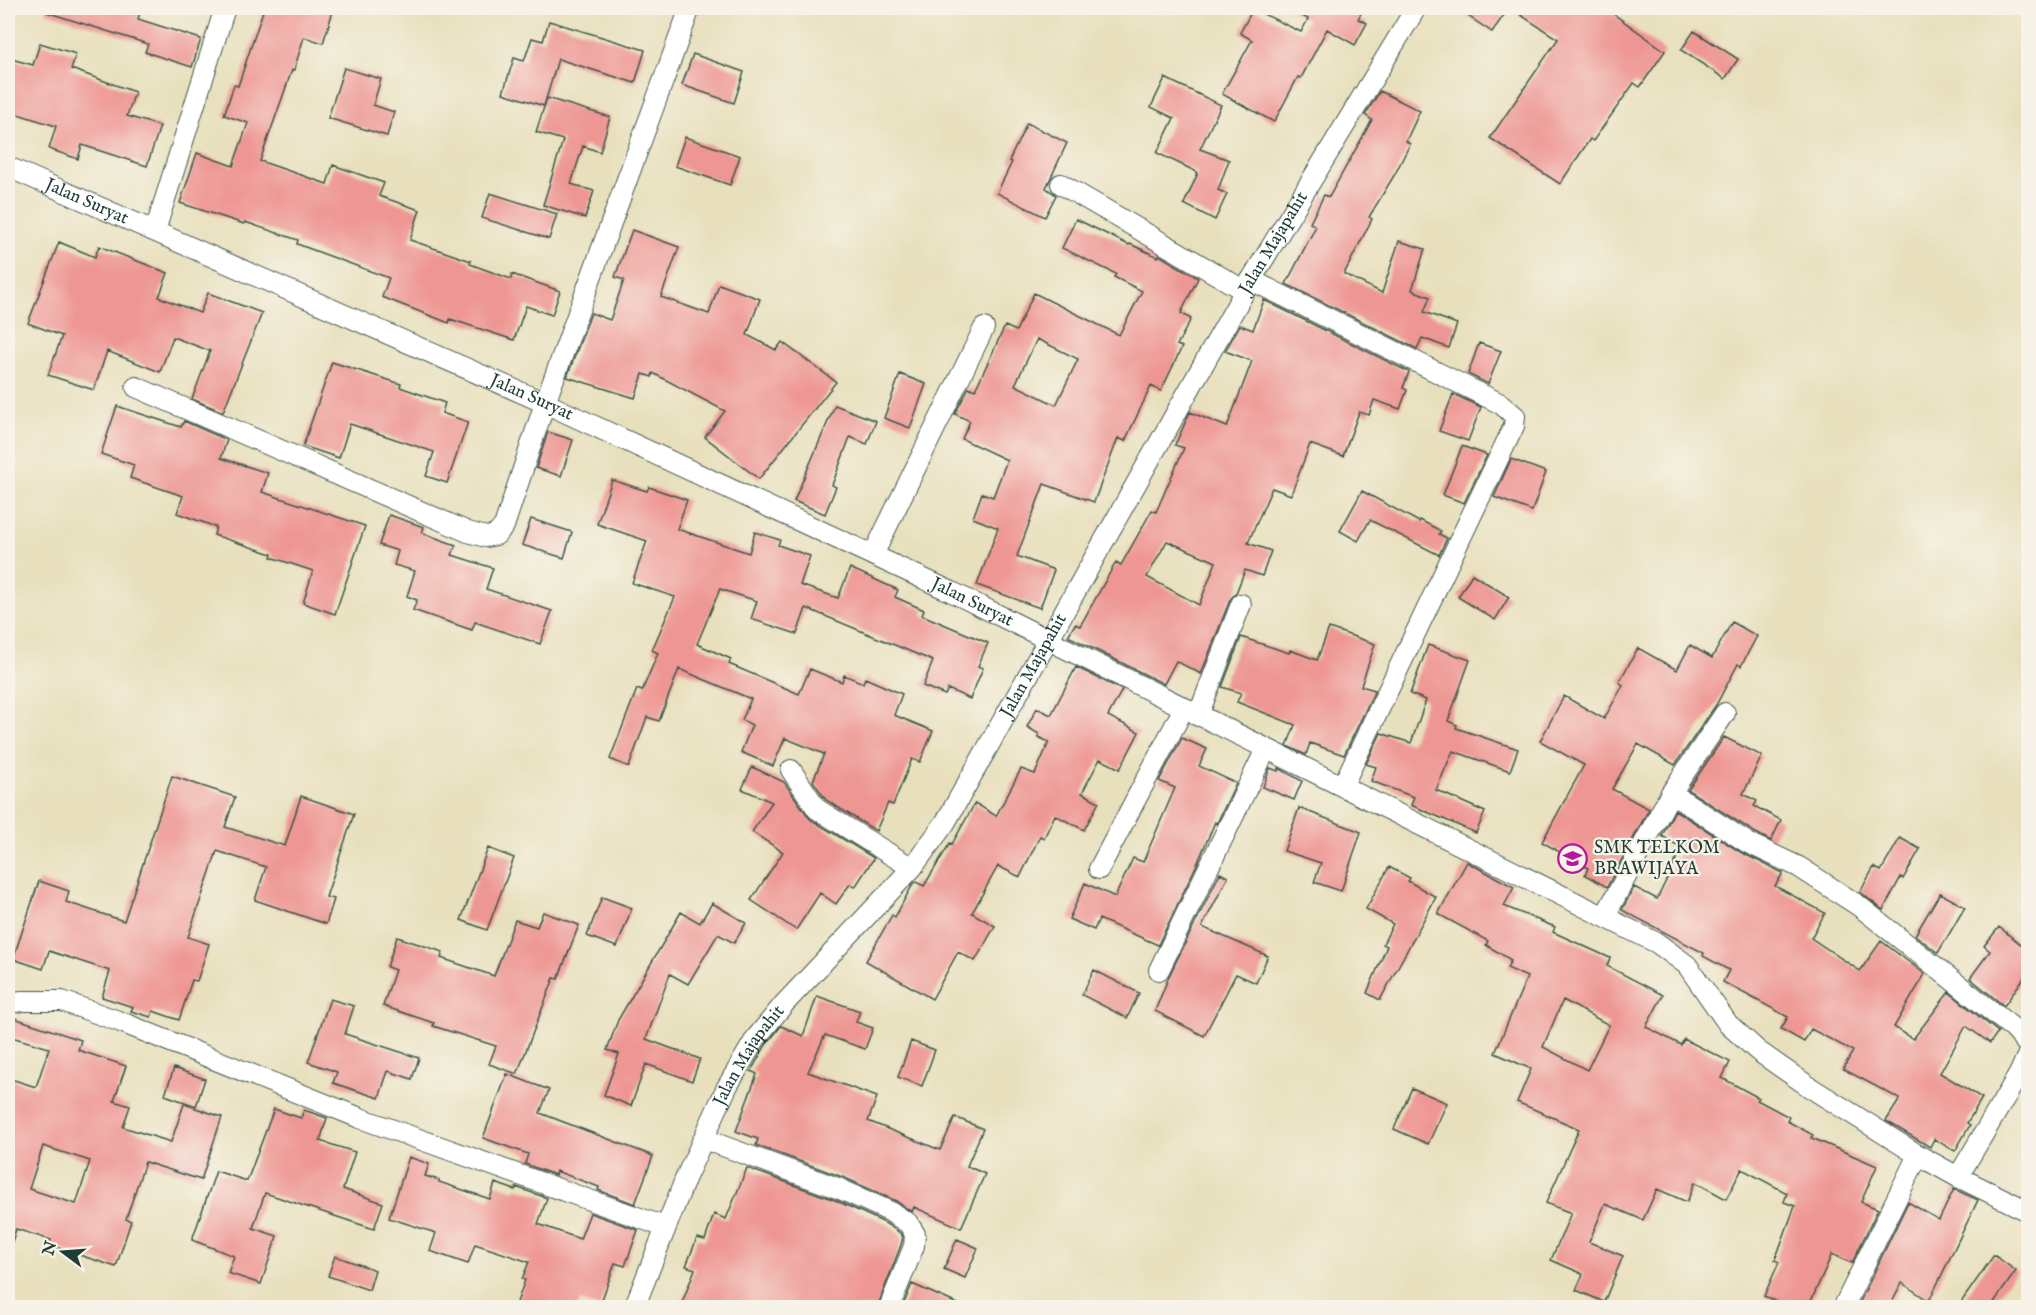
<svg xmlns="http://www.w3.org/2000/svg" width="2036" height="1315" font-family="'IM FELL English',serif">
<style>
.building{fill:#ee9693;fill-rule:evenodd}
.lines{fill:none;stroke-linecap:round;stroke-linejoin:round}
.street-casing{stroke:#3d5549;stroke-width:22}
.street{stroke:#fff;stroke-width:20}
.labels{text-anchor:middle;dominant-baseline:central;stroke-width:4.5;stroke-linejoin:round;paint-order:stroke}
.street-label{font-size:18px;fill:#1f3d34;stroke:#f7f3e8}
.poi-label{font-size:18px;fill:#1f3d34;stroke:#f7f3e8;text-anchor:start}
</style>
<rect width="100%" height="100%" fill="#f7f3e8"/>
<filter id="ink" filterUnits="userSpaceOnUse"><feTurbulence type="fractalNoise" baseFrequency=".0167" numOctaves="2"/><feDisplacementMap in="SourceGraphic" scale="12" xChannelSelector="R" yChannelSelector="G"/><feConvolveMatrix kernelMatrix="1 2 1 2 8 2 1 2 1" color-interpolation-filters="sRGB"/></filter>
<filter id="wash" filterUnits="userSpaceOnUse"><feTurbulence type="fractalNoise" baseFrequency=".008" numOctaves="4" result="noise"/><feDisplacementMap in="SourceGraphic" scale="24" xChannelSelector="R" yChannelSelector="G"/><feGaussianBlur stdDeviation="1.35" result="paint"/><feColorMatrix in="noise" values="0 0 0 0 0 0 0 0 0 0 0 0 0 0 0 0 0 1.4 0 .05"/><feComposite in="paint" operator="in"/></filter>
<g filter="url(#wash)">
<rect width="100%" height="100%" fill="#e8e0bd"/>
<g id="blocks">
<!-- building -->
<path class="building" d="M47,8h74l19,5 -2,6 63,20 -9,28 -47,-15 3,-8 -102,-32z
M264,8h70l-11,35 -19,-6 -10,33h-2l-32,91 67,23 6,-19 51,18 -5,13 41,14 -10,30 61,21 -1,3 41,15 1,-5 48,17 -8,24 -26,-9 -12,34 -64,-21 -1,4 -67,-26 7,-19 -92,-34 1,-4 -53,-18 -1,2 -64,-21 17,-50 36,13 15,-43 -24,-8 10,-30 4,1z
M1287,8h77l-6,11 9,4 -12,22 -28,-16 -26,49 -3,-1 -24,45 -52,-28 30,-54 -12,-7 13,-24 48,23 7,-13z
M1456,8h53l-17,24z
M1510,8h95l60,43 -25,36 -6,-4 -41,58 -3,-2 -30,45 -70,-46 68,-99z
M549,21l96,29 -10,33 -77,-24 -14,47 -41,-13 11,-35 10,3 8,-23 11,3z
M1694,31l44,28 -13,20 -44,-29z
M40,43l36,11 -5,15 64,23 -8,24 33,10 -13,40 -65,-21 -4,14 -29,-10 7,-23 -48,-15v-53l25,7z
M693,54l51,18 -10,31 -52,-18z
M344,68l37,11 -8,26 21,7 -7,24 -59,-18z
M1165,78l56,27 -21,44 29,11 -11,30 9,4 -12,26 -31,-16 13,-29h-1l1,-3 -40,-19 17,-35 -23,-11z
M1380,91l40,20 -14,30 4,3 -15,30 -26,43 3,2 -28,55 38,19 17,-52 26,8 -13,41 18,7 -6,15 33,12 -8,24 -27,-10 -5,11 -131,-65 30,-58 -6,-3 14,-28 5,2 43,-77 -7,-5z
M547,98l63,19 -10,35 -17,-6 -12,38 23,7 -9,27 -42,-13 20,-65 -27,-8z
M1027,123l40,20 -21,45 10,7 -11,22 -48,-24 15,-31 -3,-1z
M685,137l55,19 -10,29 -55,-19z
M490,193l67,21 -8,25 -67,-21z
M1076,219l53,26 1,-1 28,13 1,-2 39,23 -17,35 10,6 -14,26 5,2 -21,44 -10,-5 -26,55 -7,-3 -24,64 -50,-18 -27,72 37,14 -14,38 -63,-23 21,-57 -25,-10 9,-25 11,4 14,-37 -45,-21 8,-18 -15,-7 14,-27 6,3 30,-64 11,5 18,-38 85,42 23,-44 -28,-14 2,-3 -54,-26zM1037,339l41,20 -22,46 -41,-20z
M632,230l47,17 -18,50 48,17 10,-30 41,15 -13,36 29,15 6,-8 54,40 -77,97 -54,-42 20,-26 -72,-38 -1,4 -9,-3 -8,24 -68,-21 24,-64 19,7 14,-40 -9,-3z
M59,242l36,15 4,-11 69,27 -9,24 41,16 8,-20 54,20 -39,99 -31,-13 18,-48 -37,-14 -13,35 -53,-21 -13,39 -46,-15 14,-39 -34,-13z
M1264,300l145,72 -6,16 4,2 -7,19 -26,-9 -5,15 -10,-3 -16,44 -33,-12 -19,51 -19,-7 -24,55 23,8 -9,25 -17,-6 -9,23 -6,7 -29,74 -25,-13 -12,23 -96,-48 7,-12 5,2 36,-64 5,3 31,-55 4,2 28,-64 -9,-3 15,-33 37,15 25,-66 -27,-10 15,-26 13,5zM1167,541l49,21 -17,43 -52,-28z
M1479,343l22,8 -13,33 -20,-10z
M332,362l69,22 -1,3 45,16 -3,10 26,9 -21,61 -21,-7 8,-24 -84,-28 -11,34 -36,-12z
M900,374l26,10 -16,44 -26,-10z
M1453,394l28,13 -13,34 -29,-10z
M835,405l41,16 -9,23 -17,-7 -18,48 4,2 -11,27 -31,-13z
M117,406l64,21 3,-6 43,19 -6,18 47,15 -6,19 103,34 -30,88 -32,-11 10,-32 -42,-14 1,-3 -58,-19 2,-8 -39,-14 6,-17 -53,-18 4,-13 -33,-11z
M548,432l25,8 -12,36 -25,-8z
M1462,446l25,9 -23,48 -21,-8z
M1511,459l35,13 -14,39 -38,-14z
M612,480l35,11 2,-4 38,13 -10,29 72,24 6,-21 25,8 -2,5 32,11 -10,29 38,13 12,-30 48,22 -3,7 29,13 -2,5 66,28 -10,23 5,2 -13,31 -22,-10 -3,6 -22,-9 10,-25 -127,-53 -9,26 -46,-15 6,-18 -37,-12 -23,55 34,15 -2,5 70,30 11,-25 32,13 2,-7 19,8 2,-5 37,16 -8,21 39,16 -13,31 -8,-3 -19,46 -5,-2 -12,28 -50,-31 -13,-19 11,-27 -39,-16 -12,28 -32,-14 11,-27 -10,-5 9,-21 -72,-30 -20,52 -12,-4 -18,50 -19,-8 27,-70 5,2 16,-38 -6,-3 23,-53 -43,-14 15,-42 -50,-17z
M1362,491l57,31 1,-2 21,11 -2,3 8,4 -8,17 -69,-35 -12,21 -18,-10z
M389,515l35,12 -2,6 34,12 -4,10 41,13 -7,21 66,22 -12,33 -65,-22 -3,8 -59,-20 4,-10 -10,-4 8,-25 -21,-6 4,-14 -19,-6z
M531,519l41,13 -8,26 -42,-13z
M1472,574l37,23 -14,23 -37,-23z
M1732,622l25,14 -16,30 -3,-2 -22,41 -41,60 -37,-21 -26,45 37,20 -42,78 -22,-12 3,-7 -46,-26 42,-77 -44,-24 24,-45 40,23 19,-34 -4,-3 19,-34 39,22 13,-25 22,13z
M1329,628l46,16 -14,42 14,4 -31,65 -34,-12 -4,12 -19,-9 8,-21 -58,-23 4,-9 -19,-6 19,-50 48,16 1,-3 27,10z
M1428,645l42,15 -22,61 9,4 -1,3 62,21 -8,22 -57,-20 -17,39 49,22 -9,21 -65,-28 3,-8 -43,-16 5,-14 -10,-3 15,-31 30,10 15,-43 -16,-6z
M1076,667l46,23 -14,26 31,16 -19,37 -20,-10 -18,34 17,9 -15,28 -29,-15 -11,23 -4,-2 -20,41 -22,-11 -26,47 23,13 -20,35 -17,-9 -26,47 -66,-38 26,-46 3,2 18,-33 3,-2 8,4 26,-43 2,1 23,-41 21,13 25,-47 14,5 14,-32 -11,-5 1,-3 -12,-7 10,-19 14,7z
M1724,737l38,19 -19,38 14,7 -3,5 27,14 -10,21 -17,-9 -66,-42z
M1182,738l25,11 -8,17 37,17 -19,40 -2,-1 -17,40 -40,83 -59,-26 -5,11 -25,-11 16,-36 30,14 18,-39 10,4 32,-74 -16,-7z
M752,767l32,15 26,37 64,39 -19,29 -5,-3 -14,20 -16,-11 -24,37 -45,-30 32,-48 -31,-20 20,-30 -30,-13z
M1270,768l8,3 1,-3 23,13 -8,19 -31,-13z
M172,776l63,21 -10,30 60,19 16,-50 53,18 -28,83 8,2 -8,25 -71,-24 11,-33 -49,-16 -29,86 21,7 -12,37 -5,-1 -13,40 -26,-9 -2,6 -20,-6 2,-4 -31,-10 8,-26 -61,-20 -6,18 -30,-10 26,-78 30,10 -3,11 58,19z
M1299,808l62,24 -20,59 -27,-9 7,-19 -37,-12z
M1675,810l67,43 41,20 -8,13 50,27 -14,25 49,33 21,-30 44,33 -31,53 19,12 36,-47 49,40 -8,11 -24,-17 -26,47 42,25 -15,25 3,2 -15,26 -21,-12 -4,8 -44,-26 14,-22 -57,-30 10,-18 -42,-22 -7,13 -23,-13 7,-12 -65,-35 6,-12 -26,-14 1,-3 -82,-43 12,-23 23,12 25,-51 -20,-12z
M1900,838l20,11 -17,30 -2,-2 -18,33 -23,-18 14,-25 7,4z
M488,848l26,10 -27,72 -26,-10z
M1467,862l47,25 -10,19 51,21 -2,5 57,26 -3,8 56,29 -17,32 35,18 3,-6 46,23 -8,16 37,20 -2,2 32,17 -2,4 26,14 -1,3 65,28 -16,36 17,7 -26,54 -20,-9 -24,54h-30l2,-5 -16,-7 15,-34 -4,-2 20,-54 -11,-4 3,-9 -45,-24 -16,30 -31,-17 -8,20 -30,-13 -14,31 -38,-16 -16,38 34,14 -19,46 -28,-12 7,-16 -32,-14 20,-47 -25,-10 33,-74 -62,-27 14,-33 -36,-16 32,-76 -20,-9 4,-8 -25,-15 2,-4 -50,-27zM1563,1000l46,25 -22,45 -44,-23z
M1389,867l21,11 -2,3 28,16 -56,103 -13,-7 20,-47 -4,-2 10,-20 -27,-15z
M1220,873l8,4 -26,50 66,29 -12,27 -20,-9 -32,62 -49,-25 14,-35z
M1940,893l25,14 -27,46 -23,-18z
M602,897l30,11 -15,39 -30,-11z
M712,903l34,20 -12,20 -16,-9 -30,50 -18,-10 -24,65 54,20 -8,22 -46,-17 -15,42 -27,-11 15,-41 -12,-4 11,-30 63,-108 19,11z
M543,912l36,13 -21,54 -4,-1 -37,96 -28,-10 7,-18 -63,-20 1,-3 -51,-17 12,-36 -8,-3 10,-30 46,15 -2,6 53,18 21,-56 22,7z
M1999,927l29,23v22l-24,34 -34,-28 20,-27 -6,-5z
M1094,970l45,23 -12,25 -45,-23z
M817,996l43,15 -4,11 17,6 -8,21 -40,-14 -17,37 69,25 -9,24 72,29 15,-33 28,12 -16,37 18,8 -24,54 -47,-21 -2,5 -16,-11 -51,-23 -89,-33 2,-6 -22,-8 21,-57 -6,-3 15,-26 15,-19 22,10z
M330,999l24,7 -9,28 74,24 -7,21 -24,-8 -9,27 -46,-15 4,-11 -29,-10z
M8,1016l73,24 -3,10 48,16 -12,35 16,5 -7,21 48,15 13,-38 38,13 -21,63 -56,-18 -19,57 5,2 -15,46 -67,-22 2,-5 -35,-11 -4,13h-4v-164l28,9 13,-39 -41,-12zM43,1146l47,15 -14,43 -47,-15z
M911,1041l24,9 -13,36 -24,-9z
M174,1068l31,11 -9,27 -31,-11z
M507,1074l42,16 -9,23 113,43 -18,48 -37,-14 1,-3 -43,-16 -1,4 -30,-11 3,-10 -45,-16z
M1412,1088l35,15 -19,41 -34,-15z
M274,1109l27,9 3,-8 23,8 -7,23 35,11 -12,37 40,14 -9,26 -109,-36 -12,35 24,8 -16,48 -33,-11 6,-17 -42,-16 24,-69 31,10z
M409,1157l20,7 -4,12 14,4v2l51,17 5,-16 20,7 1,-3 31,11 -9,26 42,15 10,-26 48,17 -13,36 -10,-3 -16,45 -19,-7 -2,7h-63l10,-28 -3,-1 7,-17 -54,-18 -7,20 -38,-13 6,-18 -47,-15z
M747,1168l88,32 50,23 14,9 4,5 -2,8 -24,63h-197l15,-39 -9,-3 11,-28 8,2 9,-26 12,5z
M1954,1189l24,11 -49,101 -27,-18 -13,25h-32l51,-106 31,18z
M957,1239l21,9 -13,30 -21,-9z
M1994,1255l22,16 -26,37h-33z
M335,1256l40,14 -6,20 -41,-14z
M912,1284l55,24h-65z"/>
</g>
</g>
<g filter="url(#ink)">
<use href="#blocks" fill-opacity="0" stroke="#3d5549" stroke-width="1.5"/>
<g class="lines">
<defs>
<g id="street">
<path id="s1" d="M8,167l537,236 407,189 705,351 30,22 41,59 30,27 53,37 107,67 40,22 70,34"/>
<path d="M1061,184l184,107"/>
<path d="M155,231l70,-223"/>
<path d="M1251,280l250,124 14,12 -1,10 -171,359"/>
<path d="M136,387l332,145 18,5 10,-2 8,-9 41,-123 145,-395"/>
<path d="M873,555l111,-227"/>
<path d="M1198,716l43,-112"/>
<path d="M791,770l26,39 95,59"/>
<path d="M1671,793l77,50 51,24 60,39 155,123 14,16"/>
<path d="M1099,869l85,-161"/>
<path d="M1605,916l66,-123 54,-80"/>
<path d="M1159,970l107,-221"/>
<path d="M8,1003l14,-2h40l59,21 239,96 305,109"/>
<path d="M704,1139l136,50 51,23 17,11 7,11 -1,12 -25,62"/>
<path d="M1958,1177l61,-103 9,-20"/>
<path id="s2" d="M634,1308l52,-131 41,-90 29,-49 28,-34 128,-136 33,-45 306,-543 165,-272"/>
<path d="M1843,1308l75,-153"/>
</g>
</defs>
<!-- street casing -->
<use href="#street" class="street-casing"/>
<!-- street -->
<use href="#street" class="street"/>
</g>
</g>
<!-- icons -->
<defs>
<symbol id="school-ring" viewBox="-11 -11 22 22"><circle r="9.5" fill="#f7f3e8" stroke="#b5179e" stroke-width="1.5"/><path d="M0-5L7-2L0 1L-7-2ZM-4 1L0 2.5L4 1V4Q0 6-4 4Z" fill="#b5179e"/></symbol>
</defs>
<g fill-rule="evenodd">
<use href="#school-ring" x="1556" y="842" width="33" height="33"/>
</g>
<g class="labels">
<!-- street labels -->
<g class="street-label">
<text stroke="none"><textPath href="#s1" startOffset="86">Jalan Suryat</textPath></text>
<text stroke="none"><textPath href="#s2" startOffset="1250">Jalan Majapahit</textPath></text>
<text stroke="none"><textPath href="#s1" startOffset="572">Jalan Suryat</textPath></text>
<text stroke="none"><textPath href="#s1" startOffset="1058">Jalan Suryat</textPath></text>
<text stroke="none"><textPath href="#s2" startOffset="764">Jalan Majapahit</textPath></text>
<text stroke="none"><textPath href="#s2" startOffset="278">Jalan Majapahit</textPath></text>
</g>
<!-- poi labels -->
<g class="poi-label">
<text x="1594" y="848">SMK TELKOM<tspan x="1594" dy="21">BRAWIJAYA</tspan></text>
</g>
</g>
<!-- margin -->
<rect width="2036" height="1315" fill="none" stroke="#f7f3e8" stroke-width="30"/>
<!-- north arrow -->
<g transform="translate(63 1252) rotate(286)" stroke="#f7f3e8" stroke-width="4.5" paint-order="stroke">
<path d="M0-4.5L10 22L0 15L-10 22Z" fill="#1f3d34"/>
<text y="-9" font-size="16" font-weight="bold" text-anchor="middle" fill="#1f3d34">N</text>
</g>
</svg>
